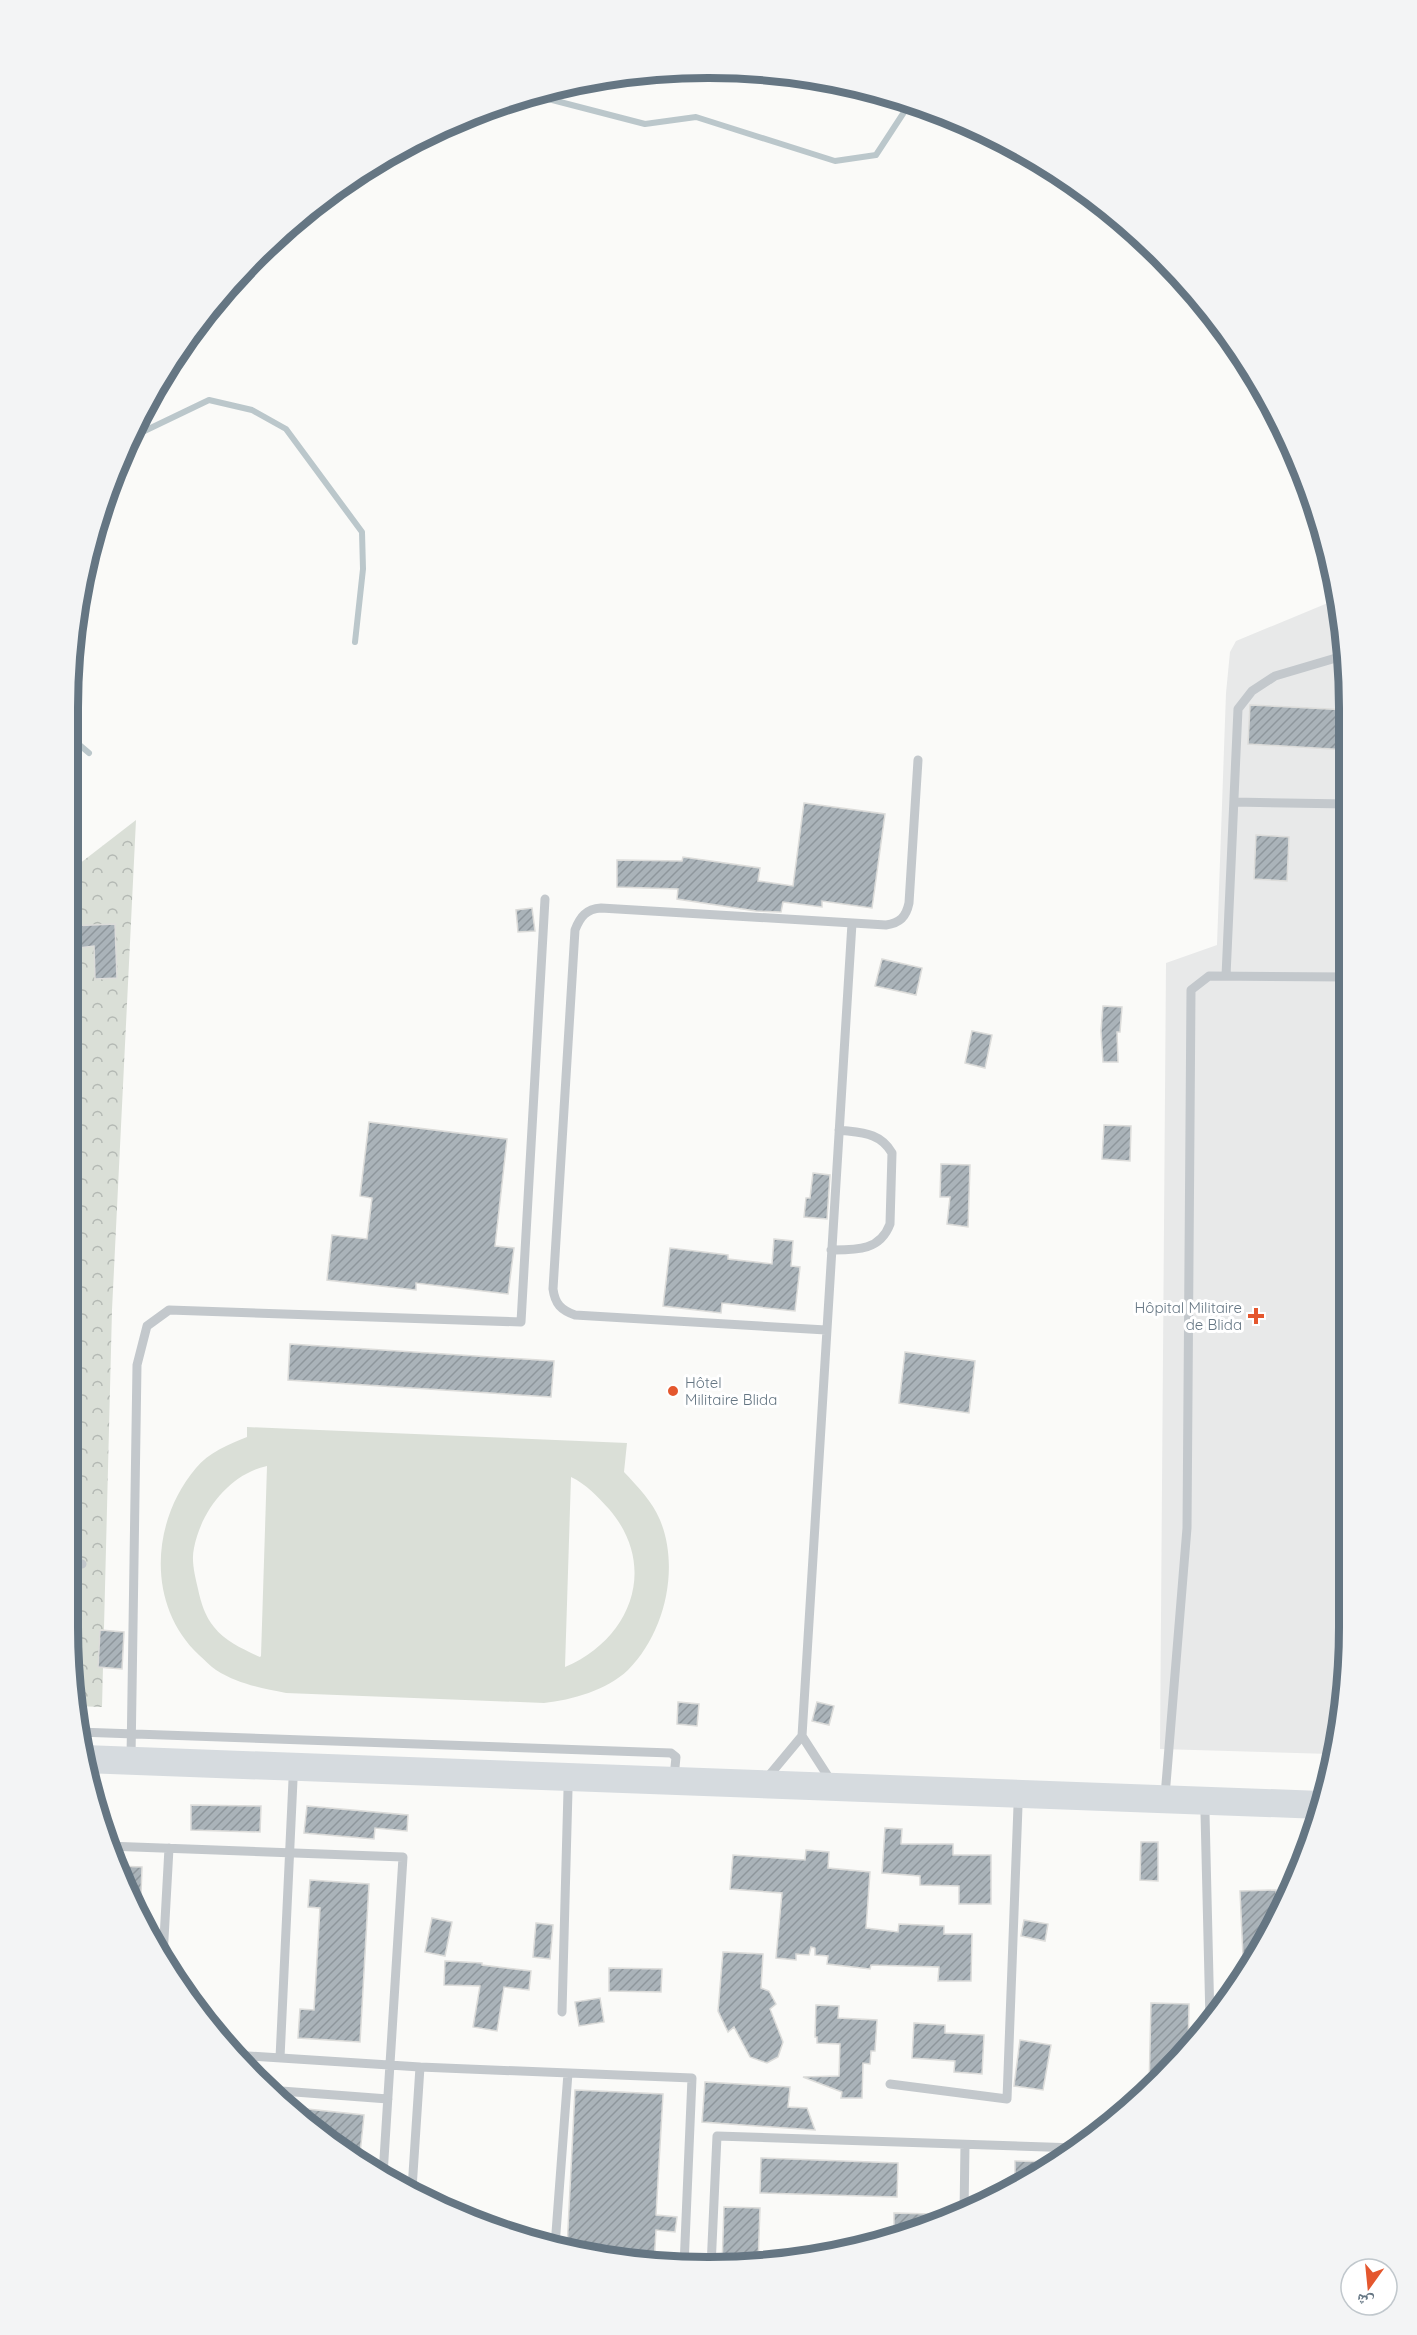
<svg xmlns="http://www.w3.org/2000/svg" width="1417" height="2335" font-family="Quicksand,'Noto Naskh Arabic',sans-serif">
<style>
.built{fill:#e8e9e9}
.park{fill:url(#park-crowns)}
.garden{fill:#dadfd7;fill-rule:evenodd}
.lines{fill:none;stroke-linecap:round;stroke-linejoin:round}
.stream{stroke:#bbc7cb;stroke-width:6}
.building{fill:url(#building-hatch);stroke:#dcdcda;stroke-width:1.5}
.lane{stroke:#c3c8cc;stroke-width:9}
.primary{stroke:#d6dbdf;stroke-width:28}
.poi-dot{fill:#e4572e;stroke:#fff;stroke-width:2}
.labels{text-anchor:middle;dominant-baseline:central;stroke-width:6;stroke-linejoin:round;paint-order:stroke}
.poi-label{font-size:15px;fill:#657683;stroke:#fff;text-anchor:end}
.rim{fill:none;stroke:#657683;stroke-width:8}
</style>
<defs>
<pattern id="park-crowns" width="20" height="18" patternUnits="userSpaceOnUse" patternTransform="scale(1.5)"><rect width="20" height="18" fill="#dadfd7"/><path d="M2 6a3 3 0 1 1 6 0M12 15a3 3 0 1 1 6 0" fill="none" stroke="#b4b9b4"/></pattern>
<pattern id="building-hatch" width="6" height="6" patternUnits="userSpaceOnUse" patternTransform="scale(1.5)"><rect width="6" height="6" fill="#aab3b9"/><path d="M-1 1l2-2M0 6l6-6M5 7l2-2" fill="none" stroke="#8e969c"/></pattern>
</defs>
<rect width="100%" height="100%" fill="#fafaf8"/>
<!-- built -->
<path class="built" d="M1335,600l13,66v1003l-17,85 -171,-5 6,-786 51,-18 9,-252 4,-41 6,-11z"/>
<!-- park -->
<path class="park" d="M136,820l-24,490 -10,397 -29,-1 -3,-835z"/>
<!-- garden -->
<path class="garden" d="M247,1427l380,16 -3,29c14,15 28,29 36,48 20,48 5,113 -32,150 -21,20 -56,30 -84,33l-258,-10c-25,-5 -48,-9 -70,-23 -6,-4 -11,-10 -17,-15 -53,-50 -48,-134 -3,-187 12,-15 33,-24 51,-31zM267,1466l-6,190 -1,1c-17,-8 -34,-15 -46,-30 -9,-11 -13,-24 -16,-38 -3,-13 -7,-28 -4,-41 7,-37 36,-74 73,-82zM571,1477c15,7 26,19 38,32 50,58 22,130 -44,158z"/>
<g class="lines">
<!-- stream -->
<path class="stream" d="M533,95l112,29 51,-7 139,44 41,-6 34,-52
M134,436l75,-36 43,10 34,19 76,103 1,37 -8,73
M69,736l20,17"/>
</g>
<!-- building -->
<path class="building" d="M1250,705l98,5v40l-100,-6z
M804,803l81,11 -13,94 -50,-7v6l-39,-5 -2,10 -25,-1 -79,-12 1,-10 -61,-2v-27l65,1 1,-4 77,11 -2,13 35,5z
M1256,835l33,2 -2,44 -33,-2z
M532,908l3,23 -17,1 -2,-22z
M115,924l2,54 -22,1 -1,-33 -24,3v-23z
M882,959l40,9 -6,27 -41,-9z
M1103,1006l19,1 -2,25h-3l1,30h-15l-2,-31z
M972,1031l20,4 -7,33 -20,-5z
M369,1122l138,17 -12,107 19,2 -6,46 -92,-11v7l-89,-10 5,-45 35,4 5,-41 -12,-2z
M1104,1125l27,1 -1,35 -28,-2z
M941,1164l29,1 -2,62 -21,-3 3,-27h-10z
M813,1173l17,2 -3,44 -23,-2 2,-19h4z
M774,1239l19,2 -2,25 9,1 -5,44 -73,-8 -1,10 -58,-7 7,-58 58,7v4l44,5z
M290,1344l264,17 -3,36 -263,-17z
M905,1352l70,9 -6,52 -70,-10z
M100,1630l24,2 -2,37 -24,-2z
M678,1702l21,2 -2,22 -20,-2z
M817,1702l17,4 -5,19 -17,-4z
M191,1805l70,1 -1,26 -69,-2z
M307,1806l101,9 -1,16 -32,-3 -1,11 -70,-6z
M885,1828l17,1 -1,15h52v11h38v49h-32v-18l-39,-1v-9l-38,-3z
M1141,1842h17v39l-18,-1z
M806,1850l23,2 -1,16 42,4 -4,56 32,4 1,-8 45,2v8h28l-1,47h-33l1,-14 -68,-2 -1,4 -43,-5 1,-8 -13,-1v-7l-4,-1 -2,8 -13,-1v6l-20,-2 6,-65 -52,-4 3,-34 72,5z
M115,1866l27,1 -2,54 -6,-11z
M310,1880l59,4 -9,158 -62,-4 2,-29 14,1 6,-102 -12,-1z
M1276,1890l1,20 -33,68 -4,-87z
M432,1918l20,4 -7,34 -20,-4z
M1024,1920l24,4 -3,17 -24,-5z
M536,1923l17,2 -3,34 -17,-2z
M723,1952l40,2 -2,34 8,3 7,13 -6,5 13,33 -5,15 -11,6 -17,-6 -16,-30 -6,5 -10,-21z
M445,1961l37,2v2l49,6 -2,19 -25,-3 -7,44 -24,-4 7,-41 -36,-1z
M609,1968l53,1 -1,23 -52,-1z
M600,1998l4,24 -25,4 -4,-24z
M1151,2003l38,1 -1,44 -26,32 -13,11z
M816,2005l23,1 -1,12 39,2 -2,31h-4l-1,13 -7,-1 -1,35h-21l1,-6 -39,-15 36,-1 1,-32 -23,-1v-6h-2z
M914,2023l31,2v8l39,2 -2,39 -28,-2 1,-11 -43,-3z
M1020,2040l31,5 -8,45 -29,-4z
M705,2082l85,5 -2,20 19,1 8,22 -113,-8z
M575,2090l88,4 -7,121 21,2 -2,15 -19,-2 -2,34 -30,-2 -57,-13z
M288,2107l76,8 -5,48 -7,-4z
M761,2158l137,5 -1,34 -137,-4z
M1015,2161l41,1 -41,25z
M724,2207l36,1 -2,56 -36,3z
M894,2213l36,1v13l-36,11z"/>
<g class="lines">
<!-- lane -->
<path class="lane" d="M1234,802l114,2
M1226,976l12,-267 14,-18 23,-15 71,-21
M831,1250c25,0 49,1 59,-26l2,-71c-12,-21 -31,-20 -53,-23
M826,1330l-251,-15c-14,-5 -20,-11 -22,-26l22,-359c5,-13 11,-21 26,-22l285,17c14,-2 20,-8 23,-22l9,-143
M72,1563l10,1
M78,1732l593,21 5,4 -2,20
M131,1758l6,-393 10,-39 22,-16 352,12 24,-423
M767,1778l35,-42
M831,1781l-29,-45 50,-813
M1165,1796l22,-268 4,-538 18,-14 139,1
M1205,1813l5,208
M107,1846l296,11 -20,318
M163,1957l6,-109
M562,2012l6,-222
M234,2055l186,12 272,11 -8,188
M280,2058l13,-278
M890,2084l117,15 11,-293
M268,2090l120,9
M412,2189l8,-122
M964,2213l1,-68
M555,2246l13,-173
M711,2267l6,-131 360,12"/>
<!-- primary -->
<path class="primary" d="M84,1759l1237,46"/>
</g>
<!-- markers -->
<g class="poi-dot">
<path d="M1253 1307h6v6h6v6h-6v6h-6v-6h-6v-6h6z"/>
<circle cx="673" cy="1391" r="6"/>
</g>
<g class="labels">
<!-- poi labels -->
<g class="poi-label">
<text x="1242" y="1307">Hôpital Militaire<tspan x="1242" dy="17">de Blida</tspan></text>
<text x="685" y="1382" text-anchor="start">Hôtel<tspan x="685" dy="17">Militaire Blida</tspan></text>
</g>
</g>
<!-- crop -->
<path d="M0 0H1417V2335H0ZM708 78H709A630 630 0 0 1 1339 708V1627A630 630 0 0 1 709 2257H708A630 630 0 0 1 78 1627V708A630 630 0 0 1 708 78Z" fill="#f3f4f5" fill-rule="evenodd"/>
<path class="rim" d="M708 78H709A630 630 0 0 1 1339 708V1627A630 630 0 0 1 709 2257H708A630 630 0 0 1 78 1627V708A630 630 0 0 1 708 78Z"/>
<!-- north arrow -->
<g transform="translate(1369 2287) rotate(195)"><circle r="28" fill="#ffffff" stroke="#c1c8cd" stroke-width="1.5"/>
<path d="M0-4.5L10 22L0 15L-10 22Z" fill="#e4572e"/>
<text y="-9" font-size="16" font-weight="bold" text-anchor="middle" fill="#657683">ش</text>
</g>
</svg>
